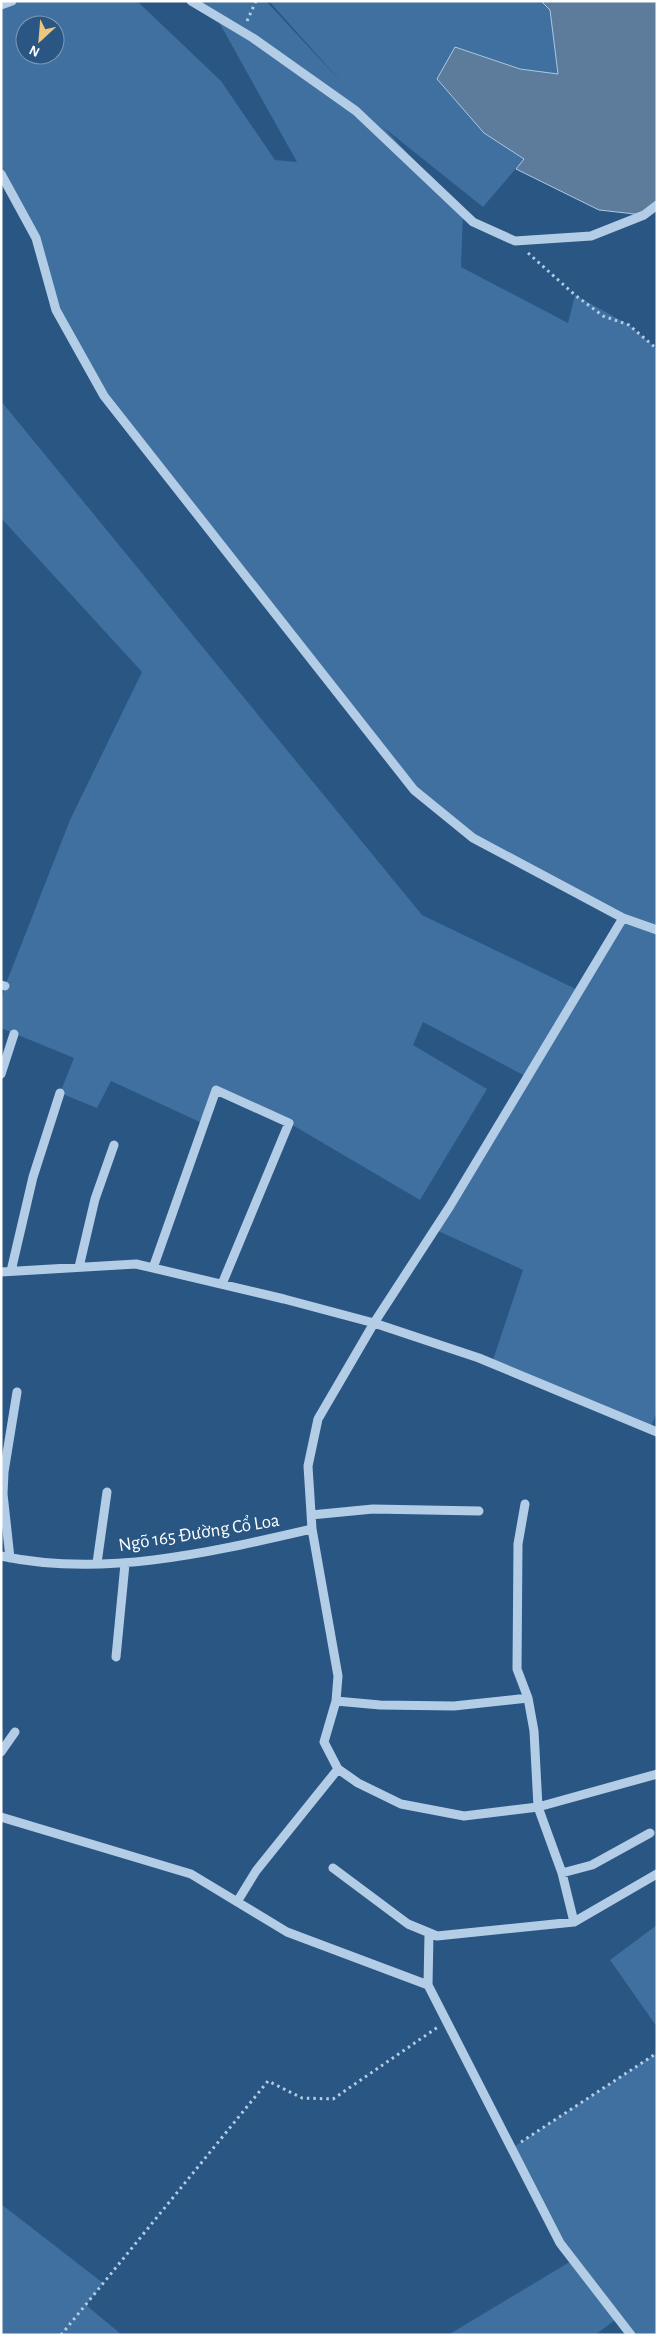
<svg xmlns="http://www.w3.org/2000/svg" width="658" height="2336" font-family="'Alegreya Sans',sans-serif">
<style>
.green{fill:#3f709f;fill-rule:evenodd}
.water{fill:#5d7b9a;stroke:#a9c9e7}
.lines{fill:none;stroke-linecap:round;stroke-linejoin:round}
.path{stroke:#b4cde6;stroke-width:3;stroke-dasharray:2.5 4;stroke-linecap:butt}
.minor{stroke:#b4cde6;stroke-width:9}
.labels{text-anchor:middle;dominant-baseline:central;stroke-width:4.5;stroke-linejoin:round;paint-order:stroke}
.street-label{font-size:19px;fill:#fff;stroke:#2a5683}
</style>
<rect width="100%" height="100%" fill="#2a5683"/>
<!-- green -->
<path class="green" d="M15,1h122l84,80 54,79 22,2 -82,-147 -19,-14h70l78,84 -75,-84h272l9,9 8,64 -38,-5 -62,-21 26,85 40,26 -41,48 -100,-80 80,85 -2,55 107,56 7,-28 54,30 28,24v1062l-7,19 -158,-67 31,-93 -89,-41 93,-152 -104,-55 -10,23 74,44 -67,111 -131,-77 -72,-33 -13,34 -93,-43 -14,27 -37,-15 14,-35 -73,-30v-26l4,-16 65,-166 72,-148 -141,-154v-117l421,514 158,76 43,-73 -150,-80 -59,-48 -310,-394 -48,-86 -20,-72 -35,-64v-169zM25,25h30v30h-30z
M657,1925v102l-47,-67z
M657,2053v282h-26l-12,-18 -24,18h-147l125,-75 -61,-112z
M1,2204l102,79 -17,22 36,30h-121z"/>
<!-- water -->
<path class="water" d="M541,1h116v204l-13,10 -45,-5 -83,-41 8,-10 -40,-26 -47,-54 18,-32 65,22 38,5 -8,-64z"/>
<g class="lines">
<!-- path -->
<path class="path" d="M247,21l9,-20
M528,253l47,42 28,21 26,9 28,24
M521,2142l136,-89
M61,2335l207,-254 34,17 31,1 105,-72"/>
<!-- minor -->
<path class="minor" d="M191,1l62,37 103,73 117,111 42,19 76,-5 53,-21 13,-10
M1,5l11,-4
M1,174l35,64 20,72 48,86 310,394 59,48 150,80 34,12
M623,918l-173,288 -76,117 -56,96 -10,47 4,63 26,147 -2,25 -12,41 14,27 20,14 43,21 63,12 74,-9 119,-33
M1,985l4,1
M1,1074l13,-40
M79,1267l16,-68 19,-54
M153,1268l63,-178 73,33 -67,161
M11,1271l22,-94 27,-84
M1,1272l135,-8 148,35 90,24 105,35 178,74
M525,1504l-7,40 -1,125 11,29 6,33 4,76 24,66 12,49
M311,1515l62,-6 106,2
M1,1556c103,22 211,-4 311,-27
M10,1558l-7,-64 1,-22 13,-80
M97,1563l10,-71
M116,1657l9,-93
M336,1701l44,4 74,1 74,-8
M1,1752l14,-20
M1,1817l190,57 96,58 141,53 132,258 71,92
M333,1868l75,56 29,12 137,-14 83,-48
M562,1873l30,-8 58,-32
M237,1902l19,-31 82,-102
M428,1985l1,-51"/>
</g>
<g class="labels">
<!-- street labels -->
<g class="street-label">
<text transform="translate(199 1533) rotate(-9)">Ngõ 165 Đường Cổ Loa</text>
</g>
</g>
<!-- border -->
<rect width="658" height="2336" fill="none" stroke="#ffffff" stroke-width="5"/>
<!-- north arrow -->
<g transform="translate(40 40) rotate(206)"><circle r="24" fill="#2a5683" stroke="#7f9ab5"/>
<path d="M0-4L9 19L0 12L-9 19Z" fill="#edc67b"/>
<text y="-8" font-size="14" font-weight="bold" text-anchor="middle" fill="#ffffff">N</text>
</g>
</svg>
